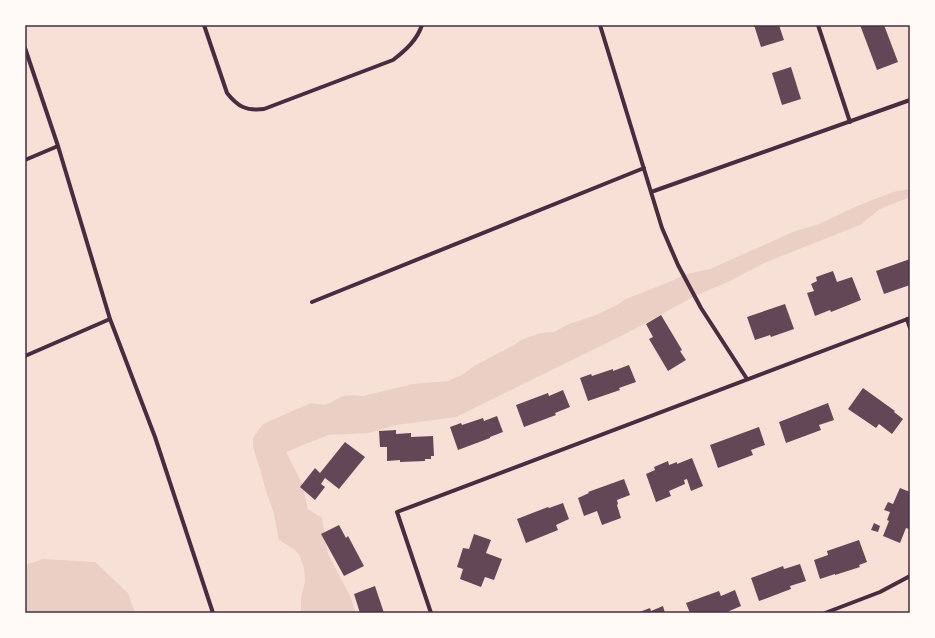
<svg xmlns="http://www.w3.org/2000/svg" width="935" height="638" font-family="Spectral,serif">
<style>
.green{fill:#ebcfc5}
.building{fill:#644757}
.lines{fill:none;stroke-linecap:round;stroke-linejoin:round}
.minor{stroke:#4a2c40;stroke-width:4}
.neatline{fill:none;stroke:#4a2c40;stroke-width:1.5}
</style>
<rect width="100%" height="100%" fill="#f7e1d7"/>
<!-- green -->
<path class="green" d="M910,189v8l-30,12 -20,16 -96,38 -34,18 -35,15 -66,36 -173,85 -60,8 -27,8 -41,2 -42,17 16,31 6,26 14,9 6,36 22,42 6,17h-55v-15l4,-16 -1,-13 -4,-13 -5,-6 -16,-10 -6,-30 -5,-13 -15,-51v-8l10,-14 48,-21 14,2 18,-9 8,-1 12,1 50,-12 35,-3 14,-6 12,-9 40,-21 7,-5 19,-7 14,-1 15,-8 27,-9 21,-10 9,-6 48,-19 9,-5 27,-6 83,-37 26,-8 38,-18 36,-14z
M43,559l52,3 33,31 7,20h-110v-48z"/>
<!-- building -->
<path class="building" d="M754,25h25l5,15 -23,7z
M860,25h24l14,37 -21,8z
M791,67l10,32 -19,6 -10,-32z
M910,259v26l-26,9 -8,-23z
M833,271l4,11 15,-5 9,23 -30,12 -1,-2 -15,6 -8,-23 7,-2 -3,-7 6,-3 -1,-4z
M785,304l9,25 -23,8 -1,-2 -15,5 -8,-23z
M661,315l21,35 -2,1 6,9 -18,11 -19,-32 4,-2 -7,-13z
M629,365l7,17 -17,6 1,2 -32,11 -8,-23 11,-4 1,2 21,-7v2z
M863,388l32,23 -1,1 9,7 -11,15 -13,-10 -3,4 -28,-19z
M563,390l7,17 -15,6 1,2 -32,12 -8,-22 32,-12 1,3z
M828,403l6,17 -15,5 2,5 -35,13 -7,-21z
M497,416l6,16 -13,5v1l-32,12 -8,-23 11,-4 1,2 21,-7 1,3z
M759,427l6,18 -14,5 2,5 -35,13 -8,-23z
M396,430v4l15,-1v4l22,-1 1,20h-3v3h-6v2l-25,1v-2l-13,1v-14h-7l-1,-16z
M345,442l20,15 -26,32 -14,-11 -4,6 4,3 -10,13 -15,-13 15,-19 5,5z
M692,458l11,28 -12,5 -4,-12 -3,1 1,4 -16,7 2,5 -15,6 -10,-28 9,-4 -1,-3 14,-6 1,4 8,-3v2z
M624,479l6,16 -13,5 1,4 -1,1 4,13 -19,7 -5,-14 -13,5 -6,-18 11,-5 -1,-1z
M900,488l10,4v34l-1,3 -3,-1 -6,15 -17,-7 6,-15 -2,-1 3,-8 -6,-2 4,-8 5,2z
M563,503l6,16 -13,6 2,5 -32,13 -9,-24 31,-12 1,1z
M874,523l6,3 -2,6 -7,-2z
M339,525l7,13 2,-2 16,30 -20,10 -23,-42z
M474,534l17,6 -5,13 16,6 -8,21 -9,-3 -4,10 -21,-8 3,-10 -6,-2 6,-19 6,1z
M859,540l8,22 -8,3 1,2 -25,8v-1l-15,5 -6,-19 14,-5 -1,-4z
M800,564l6,17 -16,5 1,3 -32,12 -8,-23 32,-12 1,3z
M375,586l9,27h-24l-6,-19z
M735,590l6,16 -14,6 1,1h-38l-4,-10 33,-12 2,5z
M663,606l2,7h-28l13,-5 1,3z"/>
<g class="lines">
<!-- minor -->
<path class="minor" d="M204,25l23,68c11,14 19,18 37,16l129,-49c13,-10 24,-20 29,-35
M600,25l62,203 16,37 23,43 46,71
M818,25l32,97
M25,48l33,98 52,173 45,118 58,176
M25,160l33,-14
M651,192l259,-92
M312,302l332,-134
M907,319l3,9
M25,356l85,-37
M431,613l-34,-101 513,-194
M825,613l55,-21 30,-16"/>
</g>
<!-- border -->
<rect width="935" height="638" fill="none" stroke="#fffaf5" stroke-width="52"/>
<rect x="26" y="26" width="883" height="586" class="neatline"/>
</svg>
